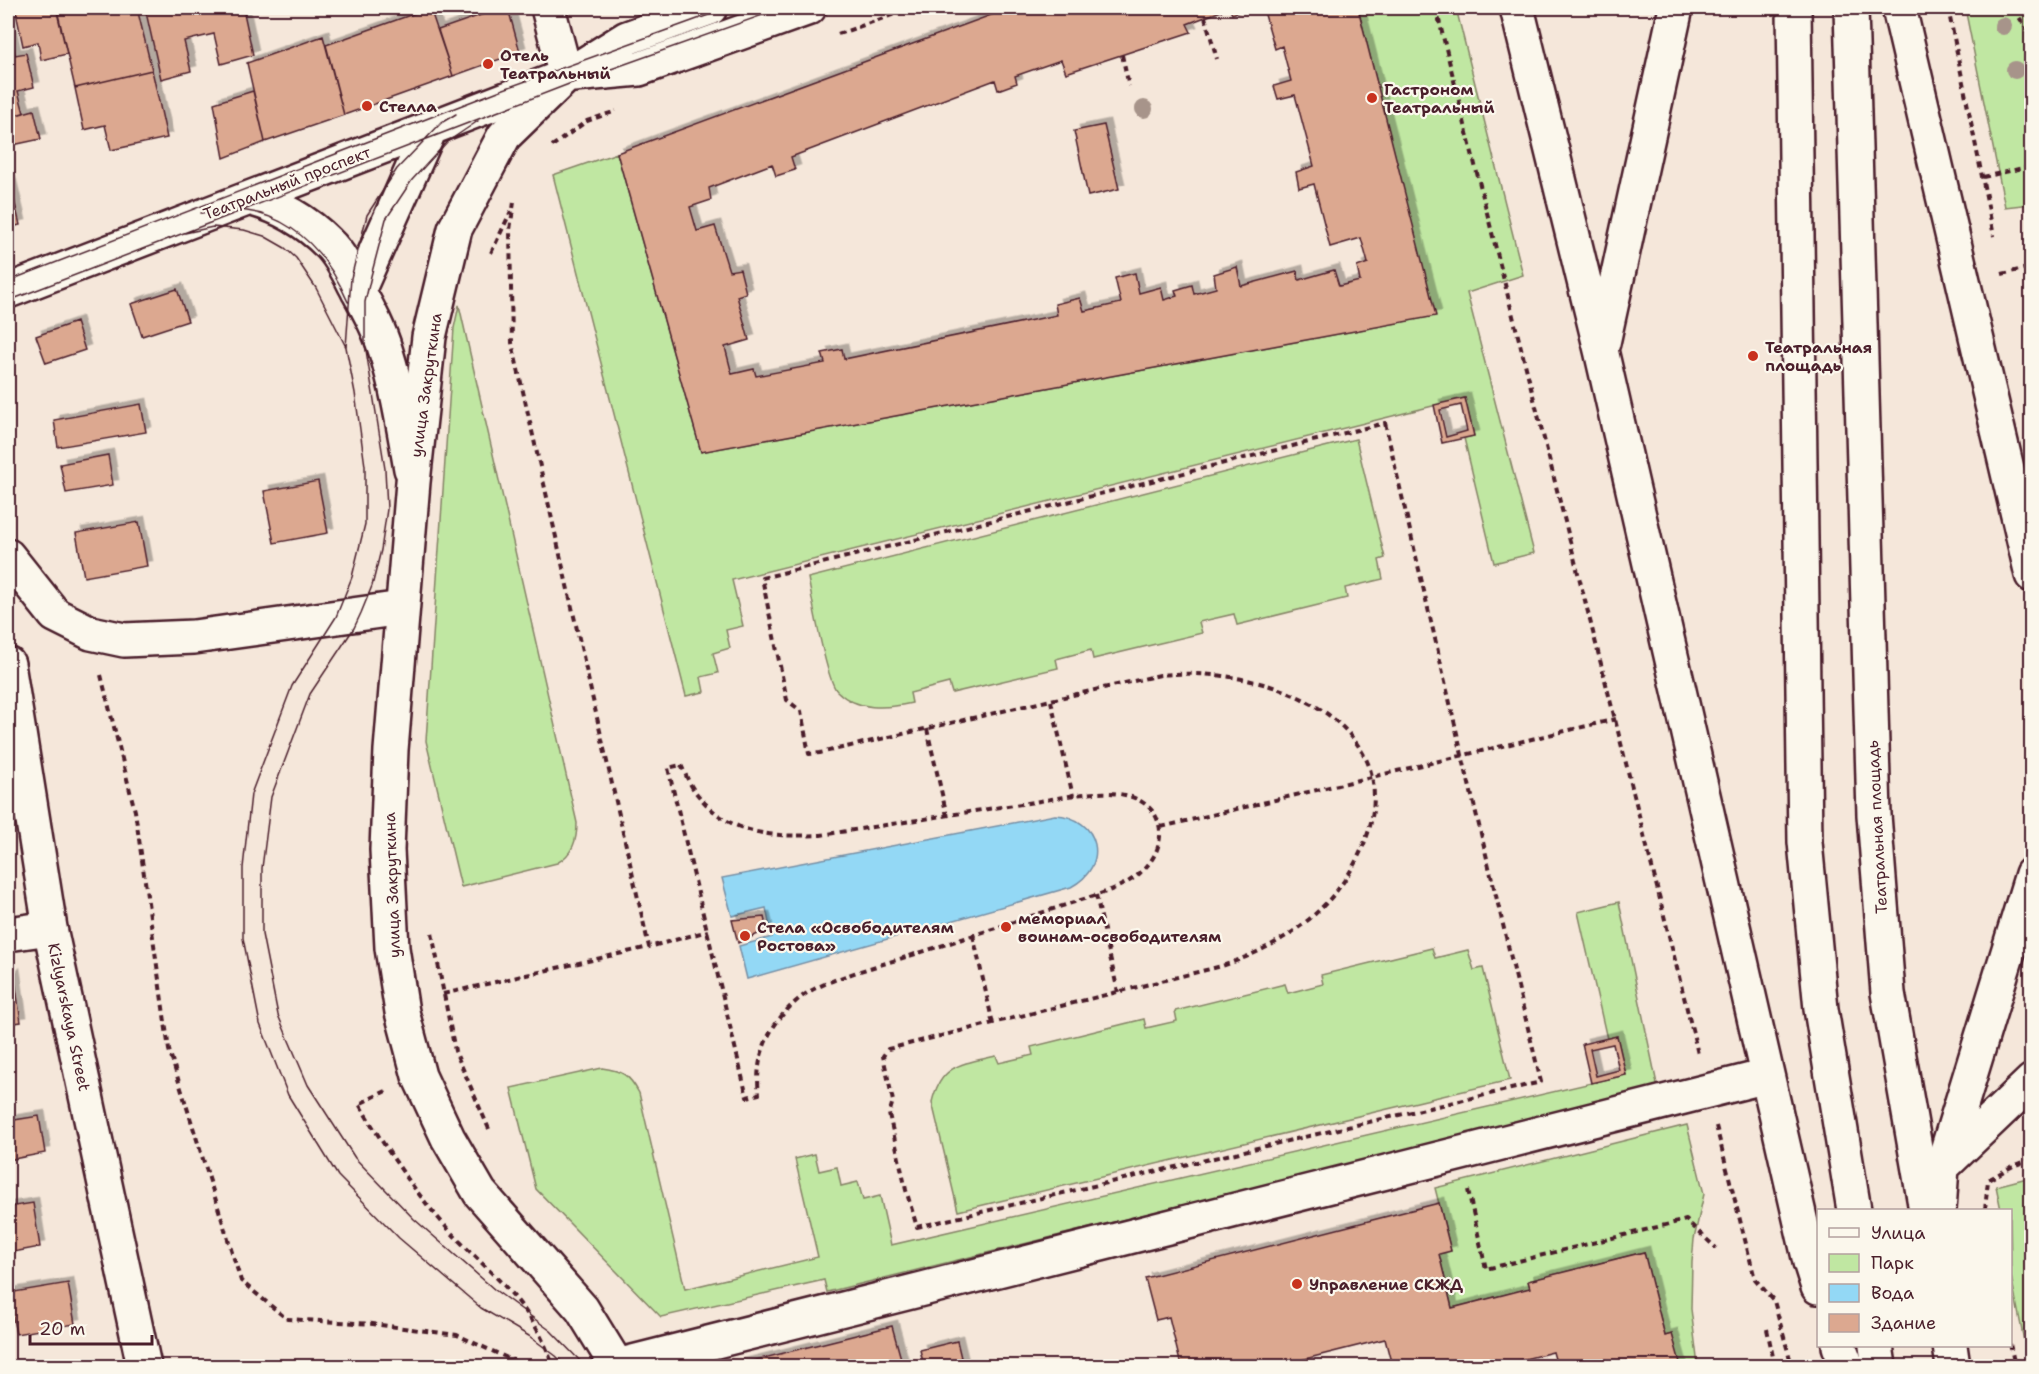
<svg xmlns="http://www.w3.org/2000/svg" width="2039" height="1374" font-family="'Shantell Sans',sans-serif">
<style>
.green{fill:#c0e7a2;stroke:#858366;stroke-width:1.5}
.water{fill:#93d8f5;stroke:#768ea4;stroke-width:1.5}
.building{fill:#dca890;stroke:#4a1f2b;stroke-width:1.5;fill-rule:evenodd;filter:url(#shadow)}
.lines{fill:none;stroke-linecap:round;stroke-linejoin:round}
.minor-casing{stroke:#4a1f2b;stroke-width:38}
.major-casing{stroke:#4a1f2b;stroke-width:38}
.path{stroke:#4a1f2b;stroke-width:4;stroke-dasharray:6 4.5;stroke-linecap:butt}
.minor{stroke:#fbf7ec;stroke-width:33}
.major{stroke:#fbf7ec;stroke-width:33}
.tram{stroke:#4a1f2b;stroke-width:1.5}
.tree{fill:#a7948a}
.poi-dot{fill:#c8321e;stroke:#fbf7ec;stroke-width:2}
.labels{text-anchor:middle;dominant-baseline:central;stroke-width:4.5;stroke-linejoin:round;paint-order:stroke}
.poi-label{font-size:16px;font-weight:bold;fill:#4a1f2b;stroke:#fbf7ec;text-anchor:start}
.street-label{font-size:16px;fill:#4a1f2b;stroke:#fbf7ec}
</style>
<defs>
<filter id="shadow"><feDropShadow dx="5.5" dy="-5.5" stdDeviation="0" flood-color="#0004"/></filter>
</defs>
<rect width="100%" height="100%" fill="#f5e7da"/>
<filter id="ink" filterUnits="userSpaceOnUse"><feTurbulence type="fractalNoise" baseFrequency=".0167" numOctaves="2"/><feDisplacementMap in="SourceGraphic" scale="12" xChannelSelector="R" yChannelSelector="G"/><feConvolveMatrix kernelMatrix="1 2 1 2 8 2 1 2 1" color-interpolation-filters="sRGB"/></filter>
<g filter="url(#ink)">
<!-- green -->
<path class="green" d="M1358,8h98l67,267 -56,18 67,260 -40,10 -30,-125 10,-2 -9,-38 -733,182 11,46 -17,4 4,18 -17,5 5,20 -17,4 3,15 -18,4 -133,-521 64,-22 84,299 734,-136z
M1965,8h66v196l-26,3z
M459,305l118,518c0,17 -4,31 -20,40l-96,24 -35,-146 28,-413z
M1356,439l29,119 -6,2 4,19 -38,9 2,10 -110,27 -3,-11 -35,8 3,11 -109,26 -2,-9 -35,9 2,9 -106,25 -3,-10 -39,10 2,10c-26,6 -55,8 -75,-12 -11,-11 -25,-93 -29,-113z
M1619,902l39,187 -831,203 -3,-12 -163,37 -125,-128 -25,-101 91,-20c20,3 27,6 37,25l46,196 133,-32 -23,-98 20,-5 4,17 18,-4 4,19 17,-4 5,18 17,-4 11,49 735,-170 -9,-39 -10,3 -29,-127z
M1432,948l3,10 33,-8 6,20 9,-2 27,112 -552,131 -26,-109c9,-38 30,-38 64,-46l3,7 34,-8 -2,-8 113,-28 2,9 31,-7 -2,-10 110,-27 3,9 35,-9 -2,-9z
M1687,1125l17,69 -10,45 -2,23 -1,47 7,57h-18l-8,-32 -7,2 -21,-84 -116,29 2,7 -78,20 -13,-54 12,-3 -16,-63z
M2031,1177l1,189h-3l-18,-90 -1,-66h-9l-5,-24z"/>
<!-- water -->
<path class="water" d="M1055,815c45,2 56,51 16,72l-324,92 -8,-33 33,-9 -6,-29 -34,8 -10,-38z"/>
<!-- building -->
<path class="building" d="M15,8h41l11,46 -26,6 -3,-18 -15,4z
M87,8h50l15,62 -77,18 -17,-74z
M145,8h98l10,47 -32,9 -7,-30 -30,7 7,30 -30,8z
M430,8l23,68 -109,39 -18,-70z
M501,8h7l12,44 -67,24 -15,-46z
M1010,8h240l-18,6 -3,-6 -42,16 4,8 -125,41 -5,-13 -46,16 2,7 -19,7 -3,-10 -204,77 4,13 -19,6 -4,-12 -63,24 2,12 -21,7 7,24 18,-5 14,45 11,-2 6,24 -9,3 12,44 -24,7 7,27 22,-5 2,7 69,-13 -3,-10 20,-4 2,10 213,-44 -2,-11 25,-6 4,13 37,-8 -6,-25 20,-5 4,20 22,-6 3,13 13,-4 -2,-6 17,-5 2,9 22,-6 -2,-14 23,-7 4,19 56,-15 2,9 35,-10 5,16 21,-5 -3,-14 11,-4 -7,-25 -31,9 -16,-63 -15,4 -3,-16 18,-6 -19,-71 -17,4 -4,-13 17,-5 -9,-35 -7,3 -12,-41h95l78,308 -735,136 -84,-299z
M8,23l7,32 11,-2 8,34 -16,4 6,22 -16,4z
M323,36l21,79 -79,27 -18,-79z
M152,70l15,68 -56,12 -6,-25 -21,5 -9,-42z
M253,91l12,51 -41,16 -10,-55z
M34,110l7,29 -33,7v-29z
M1104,125l15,64 -31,7 -14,-65z
M8,174l12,51 -12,3z
M177,289l11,32 -46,15 -11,-32z
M76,322l9,28 -39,13 -10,-27z
M1465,398l9,38 -32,7 -8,-38zM1461,405l6,26 -21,6 -6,-27z
M141,404l5,28 -88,15 -4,-27z
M108,455l5,30 -47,8 -6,-29z
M318,481l10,52 -54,10 -10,-52z
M139,522l8,44 -63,11 -8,-44z
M764,917l3,13 -29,13 -6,-23z
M14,974l7,48 -13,2v-43z
M1617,1036l9,39 -35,8 -9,-39zM1613,1044l6,26 -23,6 -6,-27z
M39,1116l6,37 -37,7v-39z
M33,1203l7,44 -32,6v-46z
M1439,1203l12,48 -12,3 13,54 78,-20 -2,-7 116,-29 21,84 7,-2 9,32h-124l-4,-14 -56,14h-105l-7,-27 -108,27h-96l-12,-49 -13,3 -11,-42z
M68,1283l7,41 -59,10 -8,-41z
M892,1326l11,40h-171z
M957,1341l6,25h-39l-4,-16z"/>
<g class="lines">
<defs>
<path id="minor" d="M1517,8l84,342 209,912 8,25
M1899,8l133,567
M249,198c31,8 56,22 79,45 11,10 20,28 27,42 12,22 24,43 31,67 12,38 18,78 25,117
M8,291l558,-215 -18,-68
M358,291l73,-164
M1603,343l73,-335
M8,556l47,59 36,18 33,7 70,-3 208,-29
M8,664l42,264 94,438
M8,934l42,-6
M1943,1166l89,-85
M1939,1210l3,-43 90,-293
M1839,1346l8,20
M617,1366l1150,-290"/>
<path id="major" d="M1794,8l11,834 16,167 33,201
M1851,8l23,807 14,178 38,217
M573,75l66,-6 170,-61
M1876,1346l3,20
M1950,1346l3,20
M617,1366l-35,-57 -102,-116 -32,-55 -29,-62 -17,-64 -10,-64 -5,-98 4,-100 22,-268 16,-145 26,-108 49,-93 62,-60 61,-38 83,-30"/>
</defs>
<!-- minor casing -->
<use href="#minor" class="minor-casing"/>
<!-- major casing -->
<use href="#major" class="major-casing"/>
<!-- path -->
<path class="path" d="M1436,8c86,349 177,697 262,1046
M1948,8l46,228
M1960,8l1,2 14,-2
M2016,8l3,9 13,20
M1205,17l12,42
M838,34l74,-26
M1122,55l7,31
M552,146l35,-25 29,-10
M1983,177l49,-11
M514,202l-4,28 2,113 137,604 59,-16
M491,253l20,-42
M2002,274l30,-7
M1385,423l77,332 79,327 -624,145 -11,-37 -17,-76 4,-13 -10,-45 5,-7 334,-83c68,-23 122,-63 146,-133 7,-22 9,-50 -1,-72 -34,-72 -136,-93 -207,-86l-340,78 -11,1 -8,-43 -14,-11 -25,-122z
M101,675l34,136 34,239 72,231 46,38 86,5 84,11 68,31
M1051,701l22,95
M927,729l20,87
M681,765c4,8 8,18 13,25 34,46 75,47 127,45 66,-10 133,-21 200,-31 31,-4 73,-16 104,-9 42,10 45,51 16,77 -10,10 -23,15 -35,20 -67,21 -133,44 -200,65 -28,9 -84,23 -106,41 -30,24 -46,57 -41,96l-12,3 -79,-329z
M1161,827l455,-108
M1096,895l22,97
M432,933l23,118 34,78
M973,935l20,89
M443,994l206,-47
M386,1091l-27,13c24,40 50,80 81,116 45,52 90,76 113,146
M1716,1126l39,153 19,22 18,65
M1468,1190l18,79 200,-49 30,28
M1985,1210l3,-30 25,-14 19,-7
M1767,1329l8,37
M2010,1344l5,22"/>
<!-- minor -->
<use href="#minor" class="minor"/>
<!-- major -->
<use href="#major" class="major"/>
<!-- tram -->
<path class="tram" d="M478,121l-31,21 -35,38 -26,39 -15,57 -6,26v42l20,125 2,40 -6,41 -9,36 -11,27 -7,15 -44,66 -39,103 -9,71v66l16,81 30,70 47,73 59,61 81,71 56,41 34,35
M201,213c72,-15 120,26 147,89
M185,233l28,-6 31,3 20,6 21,12 11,10 20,30 30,59 9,46 10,73v58l-13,53 -16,40 -44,69 -41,108 -8,74v70l17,86 28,71 50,81 61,62 82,70 48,28 27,20 10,10
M8,281l493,-191 227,-82
M8,301l561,-217 213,-76
M346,347l5,-69 16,-63 30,-46 44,-46 15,-9"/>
</g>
<!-- trees -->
<g class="tree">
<circle cx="2003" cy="26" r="9"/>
<circle cx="2015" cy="70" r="9"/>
<circle cx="1144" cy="109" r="9"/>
</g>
</g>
<!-- markers -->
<g class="poi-dot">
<circle cx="488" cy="64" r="6"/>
<circle cx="1372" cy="98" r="6"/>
<circle cx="367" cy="106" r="6"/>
<circle cx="1753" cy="356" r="6"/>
<circle cx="1006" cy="927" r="6"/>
<circle cx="745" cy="936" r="6"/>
<circle cx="1297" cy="1284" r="6"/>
</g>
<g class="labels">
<!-- poi labels -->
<g class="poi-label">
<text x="500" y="55">Отель<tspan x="500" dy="18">Театральный</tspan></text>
<text x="1384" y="89">Гастроном<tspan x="1384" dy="18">Театральный</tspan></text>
<text x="379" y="106">Стелла</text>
<text x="1765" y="347">Театральная<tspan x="1765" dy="18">площадь</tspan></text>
<text x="1018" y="918">мемориал<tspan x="1018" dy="18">воинам-освободителям</tspan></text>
<text x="757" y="927">Стела «Освободителям<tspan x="757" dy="18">Ростова»</tspan></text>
<text x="1309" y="1284">Управление СКЖД</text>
</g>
<!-- street labels -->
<g class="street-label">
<text transform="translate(287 183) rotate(-21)">Театральный проспект</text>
<text transform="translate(426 385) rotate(-82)">улица Закруткина</text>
<text transform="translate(1877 827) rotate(-93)">Театральная площадь</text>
<text transform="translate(392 885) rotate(-92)">улица Закруткина</text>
<text transform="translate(69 1017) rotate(78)">Kizlyarskaya Street</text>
</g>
</g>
<!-- margin -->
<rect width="2039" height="1374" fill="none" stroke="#fbf7ec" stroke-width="30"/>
<rect x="15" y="15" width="2009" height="1344" fill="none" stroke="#4a1f2b" stroke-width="2" filter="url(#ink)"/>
<!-- legend -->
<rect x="1817" y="1209" width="195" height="138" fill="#fbf7ec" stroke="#b4a19f" stroke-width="1.5"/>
<rect x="1829" y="1228" width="30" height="9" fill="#fbf7ec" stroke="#b4a19f" stroke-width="1.5"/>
<text x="1871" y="1239" font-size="18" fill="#4a1f2b">Улица</text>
<rect x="1829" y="1254" width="30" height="18" fill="#c0e7a2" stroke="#b4a19f" stroke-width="1.5"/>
<text x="1871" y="1269" font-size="18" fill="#4a1f2b">Парк</text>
<rect x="1829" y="1284" width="30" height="18" fill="#93d8f5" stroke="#b4a19f" stroke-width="1.5"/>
<text x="1871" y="1299" font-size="18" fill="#4a1f2b">Вода</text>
<rect x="1829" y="1314" width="30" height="18" fill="#dca890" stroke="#b4a19f" stroke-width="1.5"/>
<text x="1871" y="1329" font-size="18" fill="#4a1f2b">Здание</text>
<!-- scale -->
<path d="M30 1335v9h122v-9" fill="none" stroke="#4a1f2b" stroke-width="3"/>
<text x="39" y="1335" font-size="18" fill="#4a1f2b" stroke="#fbf7ec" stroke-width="4.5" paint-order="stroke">20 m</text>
</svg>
